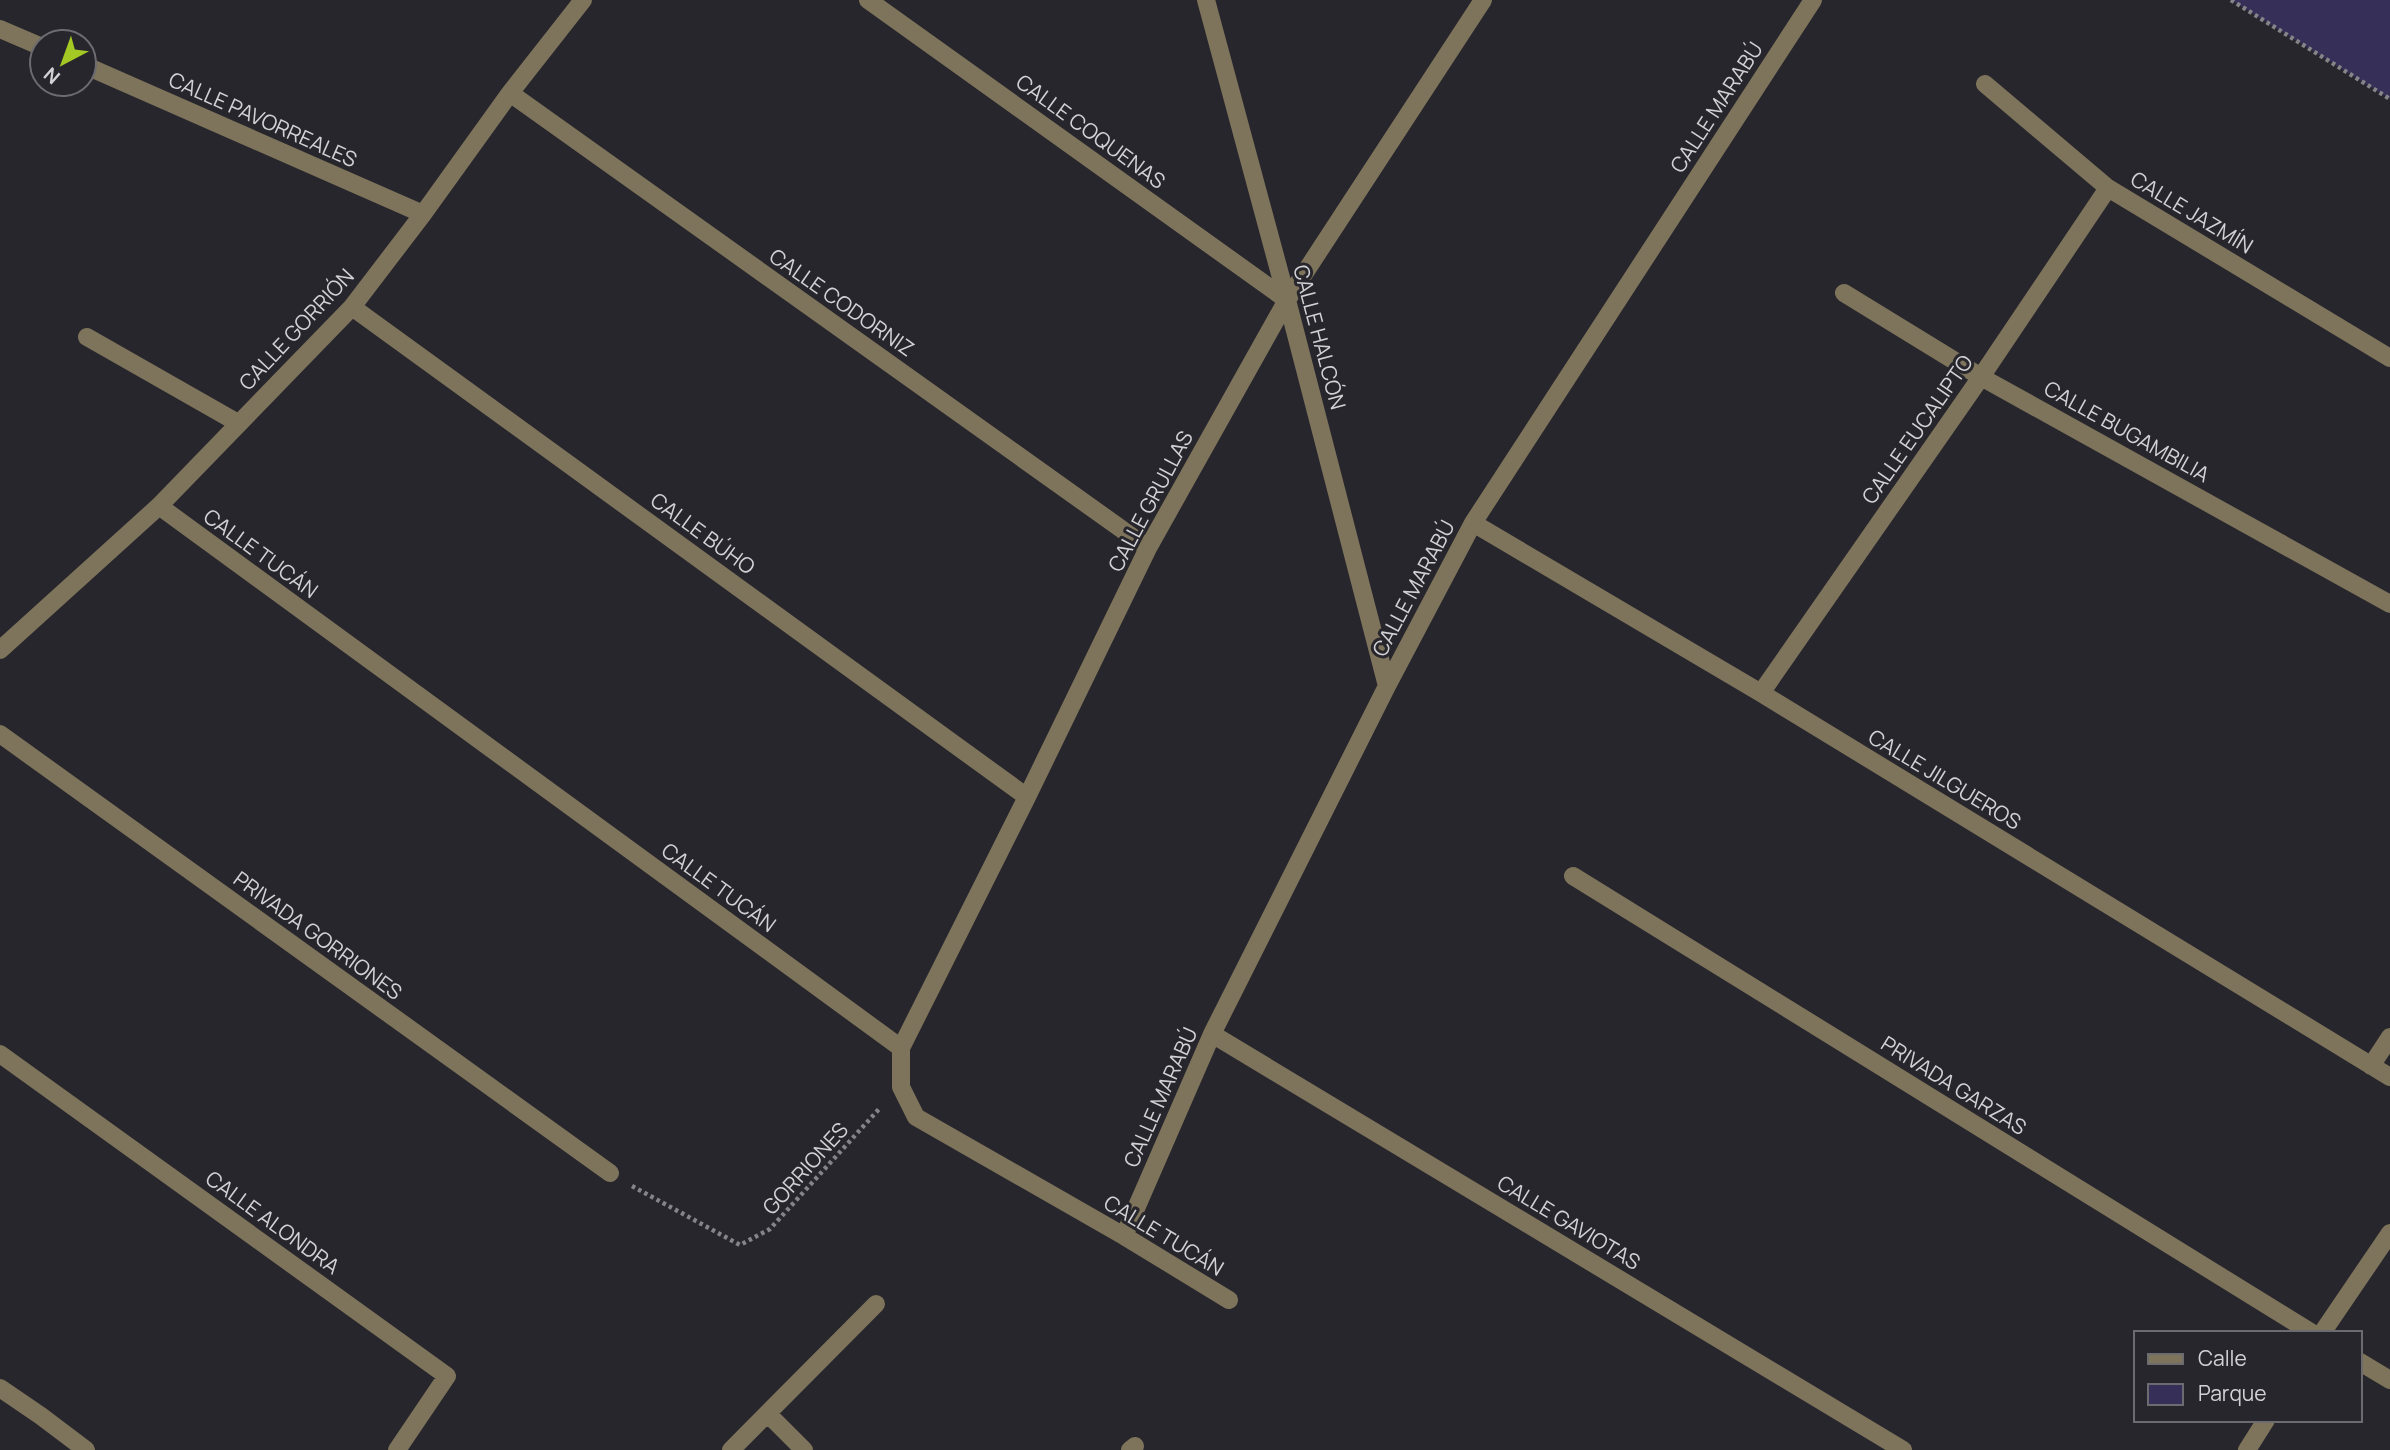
<svg xmlns="http://www.w3.org/2000/svg" width="2390" height="1450" font-family="Manrope,sans-serif">
<style>
.green{fill:#362f58}
.lines{fill:none;stroke-linecap:round;stroke-linejoin:round}
.path{stroke:#848489;stroke-width:4.5;stroke-dasharray:3.5 3.5;stroke-linecap:butt}
.minor{stroke:#7e735b;stroke-width:18}
.labels{text-anchor:middle;dominant-baseline:central;stroke-width:6;stroke-linejoin:round;paint-order:stroke}
.street-label{font-size:21px;fill:#d2d2d6;stroke:#27262c}
</style>
<rect width="100%" height="100%" fill="#27262c"/>
<!-- green -->
<path class="green" d="M2231,0h159v99z"/>
<g class="lines">
<!-- path -->
<path class="path" d="M2231,0l159,99
M632,1186l108,59 30,-16 110,-121"/>
<!-- minor -->
<path class="minor" d="M868,0l419,300
M1206,0l81,300 100,386
M0,29l42,18
M84,65l339,149
M1985,84l123,104 282,170
M510,93l638,455
M1844,293l137,84 409,227
M352,307l675,490
M87,337l151,86
M159,506l742,542v39l15,30 208,119 105,64
M1473,523l288,170 629,384
M0,650l159,-144 193,-199 71,-93 87,-121 73,-93
M1761,693l220,-316 127,-189
M0,734l610,439
M1573,876l739,457
M1212,1034l691,416
M901,1048l126,-251 121,-249 139,-248 196,-300
M0,1054l447,322 -50,74
M2371,1066l19,-29
M1124,1236l88,-202 175,-348 86,-163 340,-523
M2322,1333l68,-100
M2360,1362l30,18
M0,1388l41,28 45,34
M768,1414l36,36
M731,1450l145,-146
M1130,1450l5,-4
M2247,1450l19,-30"/>
</g>
<g class="labels">
<!-- street labels -->
<g class="street-label">
<text transform="translate(1716 107) rotate(-57)">CALLE MARABÚ</text>
<text transform="translate(263 119) rotate(24)">CALLE PAVORREALES</text>
<text transform="translate(1091 131) rotate(36)">CALLE COQUENAS</text>
<text transform="translate(2192 212) rotate(31)">CALLE JAZMÍN</text>
<text transform="translate(842 302) rotate(35)">CALLE CODORNIZ</text>
<text transform="translate(296 329) rotate(-47)">CALLE GORRIÓN</text>
<text transform="translate(1320 337) rotate(75)">CALLE HALCÓN</text>
<text transform="translate(1917 429) rotate(-55)">CALLE EUCALIPTO</text>
<text transform="translate(2127 431) rotate(29)">CALLE BUGAMBILIA</text>
<text transform="translate(1150 501) rotate(-62)">CALLE GRULLAS</text>
<text transform="translate(703 533) rotate(36)">CALLE BÚHO</text>
<text transform="translate(261 553) rotate(36)">CALLE TUCÁN</text>
<text transform="translate(1413 588) rotate(-62)">CALLE MARABÚ</text>
<text transform="translate(1945 779) rotate(31)">CALLE JILGUEROS</text>
<text transform="translate(719 887) rotate(36)">CALLE TUCÁN</text>
<text transform="translate(318 935) rotate(36)">PRIVADA GORRIONES</text>
<text transform="translate(1954 1085) rotate(32)">PRIVADA GARZAS</text>
<text transform="translate(1160 1097) rotate(-66)">CALLE MARABÚ</text>
<text transform="translate(805 1168) rotate(-48)">GORRIONES</text>
<text transform="translate(273 1222) rotate(36)">CALLE ALONDRA</text>
<text transform="translate(1569 1222) rotate(31)">CALLE GAVIOTAS</text>
<text transform="translate(1164 1235) rotate(31)">CALLE TUCÁN</text>
</g>
</g>
<!-- legend -->
<rect x="2134" y="1331" width="228" height="91" fill="#27262c" stroke="#6b6b70" stroke-width="2"/>
<rect x="2148" y="1354" width="35" height="10" fill="#7e735b" stroke="#6b6b70" stroke-width="2"/>
<text x="2198" y="1366" font-size="21" fill="#d2d2d6">Calle</text>
<rect x="2148" y="1384" width="35" height="21" fill="#362f58" stroke="#6b6b70" stroke-width="2"/>
<text x="2198" y="1401" font-size="21" fill="#d2d2d6">Parque</text>
<!-- north arrow -->
<g transform="translate(63 63) rotate(221)"><circle r="33" fill="#27262c" stroke="#6b6b70" stroke-width="2"/>
<path d="M0-5L12 26L0 18L-12 26Z" fill="#a4c824"/>
<text y="-10" font-size="19" font-weight="bold" text-anchor="middle" fill="#d2d2d6">N</text>
</g>
</svg>
